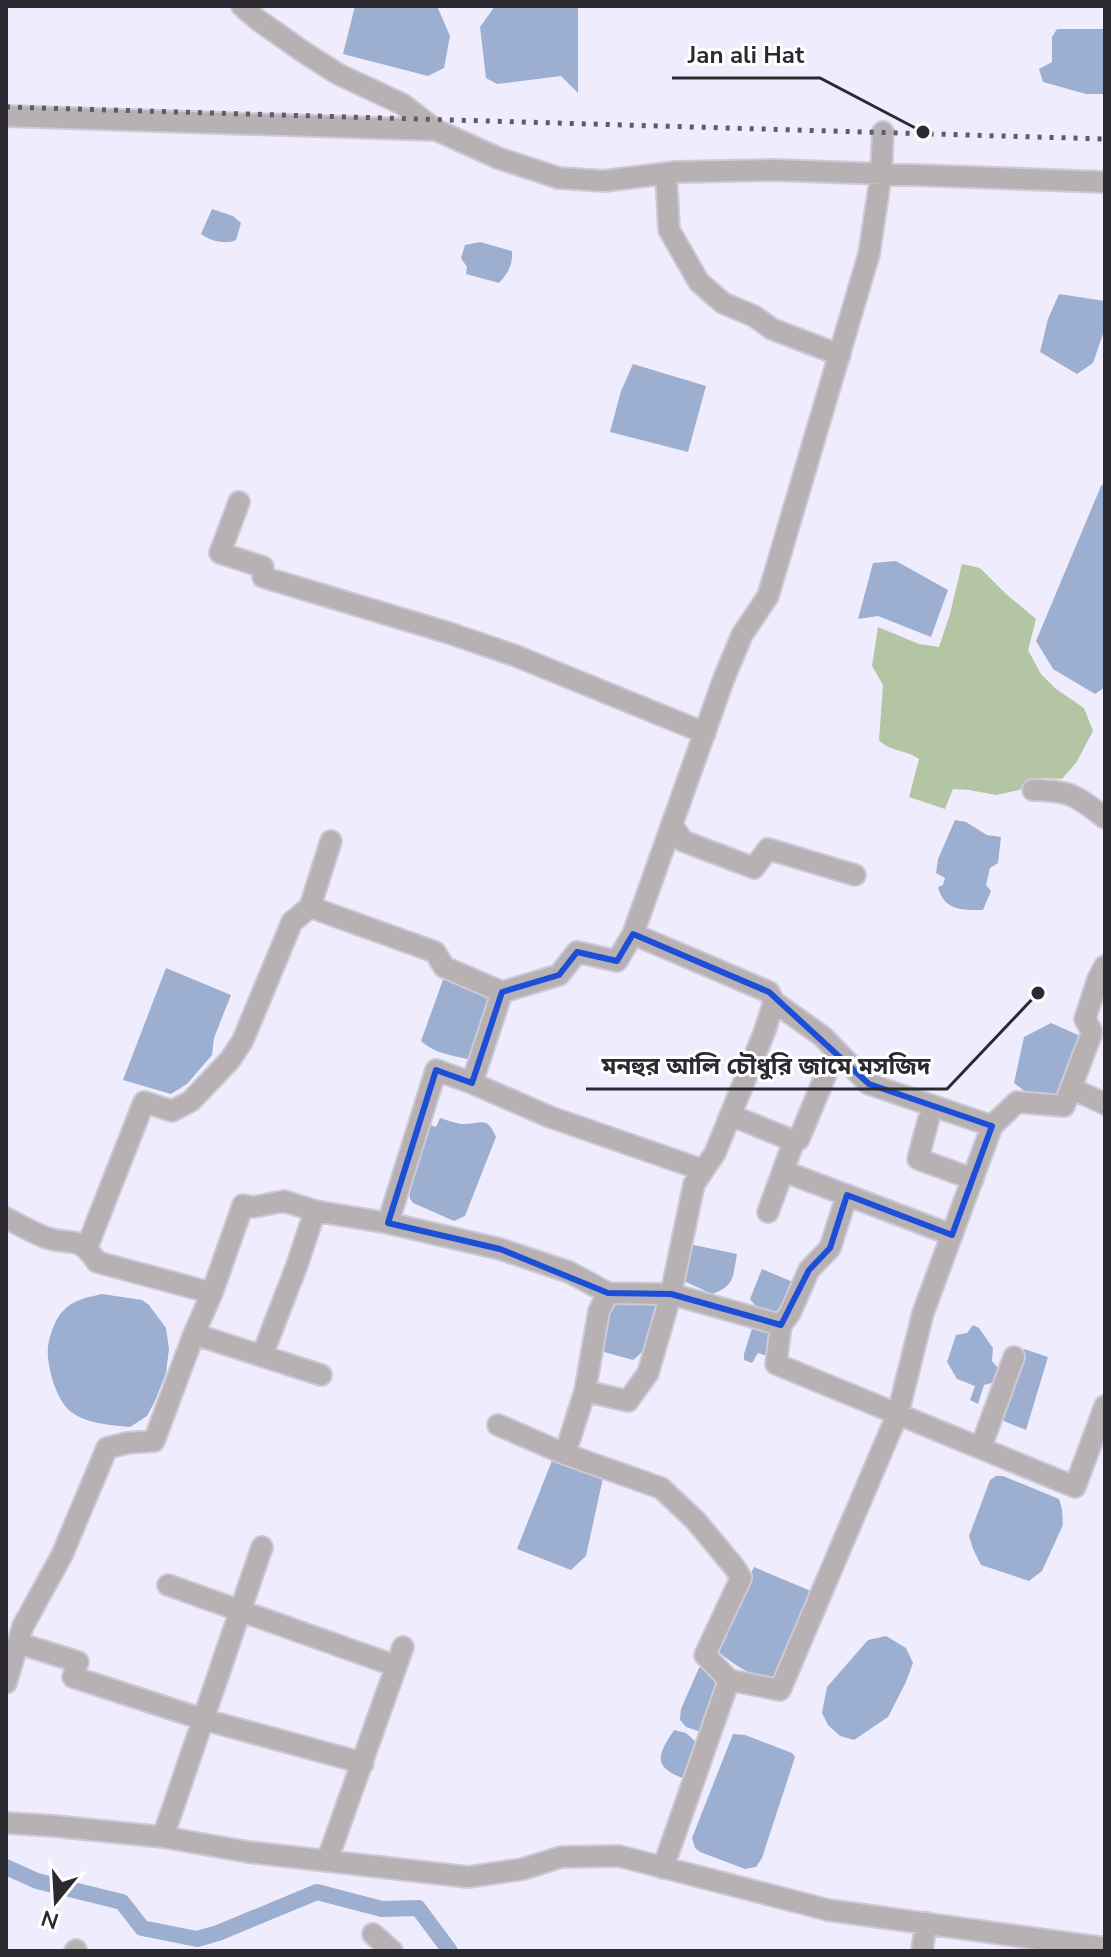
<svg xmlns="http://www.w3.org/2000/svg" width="1111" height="1957" font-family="'Nunito Sans','Noto Sans Bengali',sans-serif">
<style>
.green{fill:#b3c5a2}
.water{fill:#9dafd1}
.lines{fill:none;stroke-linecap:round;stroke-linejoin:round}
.canal{stroke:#9dafd1;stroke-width:16}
.street-casing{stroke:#cccad8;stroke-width:24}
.street{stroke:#b8b1b4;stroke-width:20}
.rail{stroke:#5e5d66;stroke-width:5;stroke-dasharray:4 8;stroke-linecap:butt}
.marked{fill:none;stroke:#1d4ed8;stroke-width:6;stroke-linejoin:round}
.leader{fill:none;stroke:#2b2a30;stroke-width:3}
.callout-dot{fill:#2b2a30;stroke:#fff;stroke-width:3}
.callout-label{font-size:24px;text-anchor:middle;font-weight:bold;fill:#2b2a30;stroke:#fff;stroke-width:6;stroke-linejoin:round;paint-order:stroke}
</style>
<rect width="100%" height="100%" fill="#efedfd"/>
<!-- green -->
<path class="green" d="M962,564l18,4 26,26 30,25 -8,31 13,24 15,15 28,19 9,23 -17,32 -14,16 -20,-1 -23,12 -23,5 -27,-5 -16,-1 -8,20 -36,-12 10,-38c-12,-9 -31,-8 -40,-19l4,-55 -11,-19 6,-39 41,17 20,3 11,-33z"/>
<!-- water -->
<path class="water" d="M355,6h82l13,30 -6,32 -16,8 -85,-22z
M495,6h83v87l-17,-17 -64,8 -11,-6 -6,-51z
M1057,29h48v65h-19l-43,-12 -4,-13 13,-7v-25z
M212,209l21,7 8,7 -5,17c-10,5 -26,1 -35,-6z
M480,242l32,9c1,14 -4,22 -13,32l-33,-9 1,-7 -6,-9 4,-13z
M1059,294l46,7v27l-12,35 -16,11 -37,-22 8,-33z
M633,364l73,22 -18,66 -78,-20 11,-41z
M1105,483v204l-10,7 -42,-25 -17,-28 65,-155z
M896,561l52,29 -17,47 -53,-21 -20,3 15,-56z
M955,820l11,2 21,13 14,2 -3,26 -8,5 -4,17 5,6 -8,19c-21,0 -39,1 -45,-23l5,-2 2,-7 -9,-5 2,-14z
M166,968l65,27 -17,43 -2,17 -25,29 -16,10 -48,-14z
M444,977l48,15 -19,60 -6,7c-17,-4 -33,-6 -46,-18z
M1051,1023l34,15 -28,62 -26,-4 -17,-13 10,-46z
M440,1118c7,2 15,5 21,6 18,1 26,-10 35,13l-31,79 -11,5 -41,-18 -3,-4 -1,-10 14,-67 13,5z
M689,1244l48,10c-4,22 -2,32 -25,40l-28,-13z
M762,1269l31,13 -14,34 -17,-2 -12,-15z
M102,1294l40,6 7,5 17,23 3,21 -3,24 -11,28 -8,15 -17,11c-19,-2 -44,-3 -60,-16 -14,-11 -24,-47 -22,-64 1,-11 7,-27 14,-35 10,-12 26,-15 40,-18z
M611,1299l40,1 9,4c-6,19 -10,45 -27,56l-29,-8 -2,-9z
M754,1322l18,5 -5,29 -9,-3 -6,10 -8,-3v-6z
M973,1325l6,3 14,20 -1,13 7,8v4l-4,9 -11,3 -6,19 -8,-4 5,-14 -18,-7 -10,-17 9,-27 11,-2z
M1024,1349l24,8 -22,73 -30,-12z
M555,1453l48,25 -17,78 -15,14 -54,-21z
M996,1476h7l56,23 3,10 1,16 -21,46 -13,10 -48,-16 -8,-16 -4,-13 21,-56z
M754,1567l64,27 -38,86c-30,-3 -41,-12 -64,-30z
M886,1636l20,12 7,15 -7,19 -18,35 -34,23 -14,-4 -12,-11 -6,-12 5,-26 41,-47z
M707,1666l13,11 -19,55 -15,-5 -6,-7 1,-11 18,-41z
M674,1730l12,3 11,10 -12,36c-33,-12 -28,-23 -11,-49z
M733,1734l12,1 47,18 3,4 -33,101 -6,9 -11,2 -45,-17 -5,-4 -3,-10z"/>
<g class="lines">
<!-- canal -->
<path class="canal" d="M6,1867l31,14 85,21 20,26 55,11 21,-6 99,-41 65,17 36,-1 32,43"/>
<defs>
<path id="street" d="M242,6l16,14 47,33 33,21 64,30 34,26 62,28 61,20 45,3 72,-9 98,-2 331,12
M6,116l430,14
M666,173l3,57 30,52 24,21 31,13 18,13 68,26
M239,502l-19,51 43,14v10l186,56 67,23 189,77
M1033,790c39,1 42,5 72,28
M672,825l11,16 71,27 14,-19 87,26
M310,907l21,-66
M633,934l136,58 5,10 48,34 47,48 123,42 25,-24 47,4 27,-71v-5l-6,-11 13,-40 7,-13
M502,992l-30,91 -36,-13 -48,153 112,26 69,23 39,21
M472,1083l78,34 153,53
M1071,1088l34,16
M932,1106l-14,53 55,20
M730,1115l64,26 -26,71
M794,1141l5,-2 37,-89
M783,1171l169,64
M6,1218c13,7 27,15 41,20 26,8 31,-4 50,24l115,31
M87,1247l57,-145 28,9 19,-10 39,-41 13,-20 49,-118 18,-15 125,45 9,15 58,25 57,-17 18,-23 40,9 16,-27 91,-256 18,-43 26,-39 101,-342 12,-79 2,-43
M781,1325l9,-12 19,-43 21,-22 17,-53
M194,1334l18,-41 31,-88 11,2 30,-6 31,10 73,12
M262,1356l35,-91 18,-54
M585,1391l43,10 20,-28 23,-79 23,-110 21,-31 49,-120 10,-31
M498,1425l67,29 96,34 35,33 39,47 6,10 -36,77 24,25
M981,1447l33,-90
M565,1454l20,-63 14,-80 9,-18 63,1 110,31 -5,39 299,123 30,-81
M168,1585l228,81
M18,1643l60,19 -5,15 129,42 161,44
M6,1683l17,-57 39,-71 45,-107 20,-5 27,-2 40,-107 127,41
M6,1823l48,3 109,11 85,15 220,25 55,-8 38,-12 58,-1 209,54 277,38
M163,1837l99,-290
M327,1861l76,-214
M663,1868l66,-188 51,10 118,-277 25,-100 69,-187
M373,1934l19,17
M75,1951l1,-1
M922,1951l4,-28"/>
</defs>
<!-- street casing -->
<use href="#street" class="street-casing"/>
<!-- street -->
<use href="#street" class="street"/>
<!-- rail -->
<path class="rail" d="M6,107l1099,32"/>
</g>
<!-- marked area -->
<path class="marked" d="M633,934l136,58 100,92 123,42 -40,109 -105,-40 -17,53 -21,22 -28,55 -110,-31 -63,-1 -108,-44 -112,-26 48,-153 36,13 30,-91 57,-17 18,-23 40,9z"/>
<!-- callouts -->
<path class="leader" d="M923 132L820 78H672M1038 993L947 1089H586"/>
<g class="callout-dot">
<circle cx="923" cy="132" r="8"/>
<circle cx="1038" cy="993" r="8"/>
</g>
<g class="callout-label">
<text x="746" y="63">Jan ali Hat</text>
<text x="766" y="1074">মনহুর আলি চৌধুরি জামে মসজিদ</text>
</g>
<!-- border -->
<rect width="1111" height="1957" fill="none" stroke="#2b2a30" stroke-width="16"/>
<!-- north arrow -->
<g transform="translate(56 1901) rotate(198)" stroke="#ffffff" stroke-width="6" paint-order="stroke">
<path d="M0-6L14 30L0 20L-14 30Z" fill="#2b2a30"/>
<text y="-12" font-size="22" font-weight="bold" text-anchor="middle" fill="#2b2a30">N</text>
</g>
</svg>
